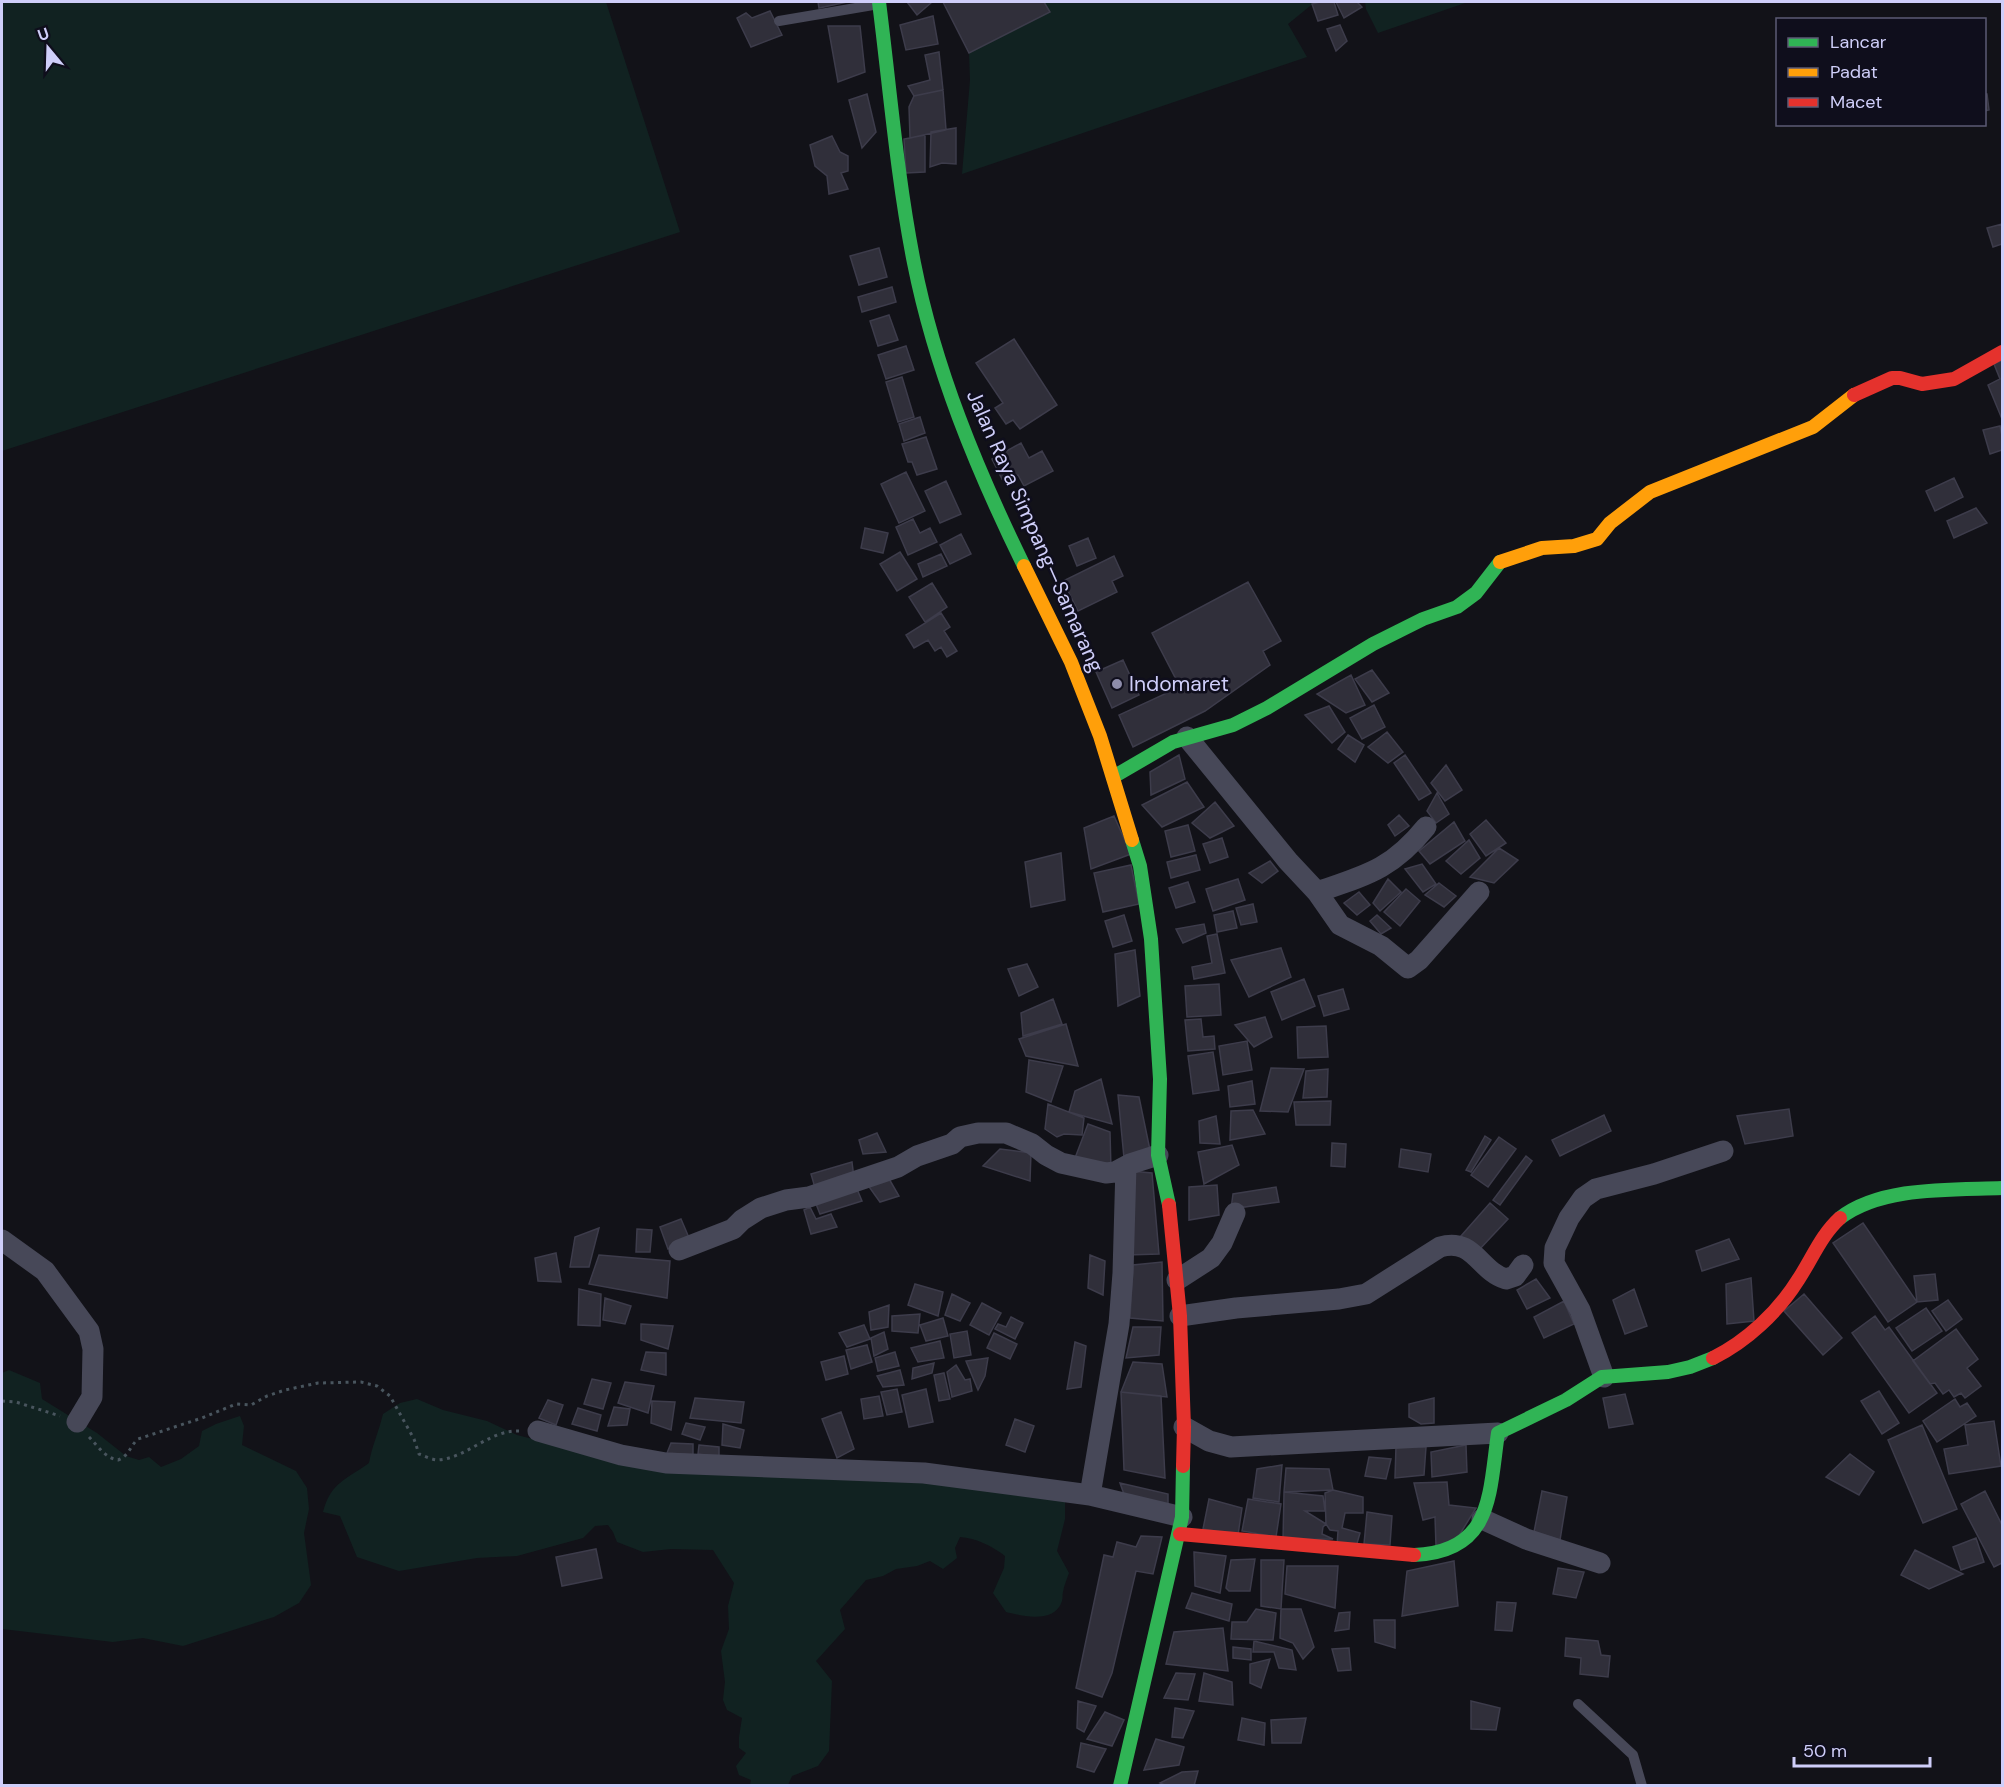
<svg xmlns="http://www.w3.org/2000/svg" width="2004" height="1787" font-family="'DM Sans',sans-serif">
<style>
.green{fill:#112221}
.building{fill:#302f3a;stroke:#3d3c4b;stroke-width:1.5}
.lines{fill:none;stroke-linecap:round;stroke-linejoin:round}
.path{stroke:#49555e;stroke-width:3;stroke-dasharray:3 4.5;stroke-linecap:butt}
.lane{stroke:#474858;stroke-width:10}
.street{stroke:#474858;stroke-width:21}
.fast{stroke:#30b455;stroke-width:14}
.slow{stroke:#ff9f0a;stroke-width:14}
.jam{stroke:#e5322d;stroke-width:14}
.poi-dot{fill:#8d8caa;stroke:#0f0e1c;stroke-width:2}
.labels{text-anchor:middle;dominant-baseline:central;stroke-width:5;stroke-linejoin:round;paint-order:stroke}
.street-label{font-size:21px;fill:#cfcef9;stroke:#0f0e1c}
.poi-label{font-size:21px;fill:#cfcef9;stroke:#0f0e1c;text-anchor:start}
</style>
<rect width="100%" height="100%" fill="#121218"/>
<!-- green -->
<path class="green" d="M2,2h604l74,230 -678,219z
M1044,2h271l-27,22 19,33 -345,117 8,-94 -1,-27 81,-41z
M1365,2h103l-90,31 -12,-24z
M9,1370l31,13 2,16 55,34 29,23 13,4 10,-3 12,10 20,-8 18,-13 3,-15 14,-7 24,-8 4,10 -2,19 54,26 11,17 2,21 -5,24 7,52 -12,18 -25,14 -91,29 -40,-8 -30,4 -111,-13v-256z
M417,1399l26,11 44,11 30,14 98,25 269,18 181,20v21l-8,32 12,22c-2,6 -5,12 -6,19 -1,3 0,6 -1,9 -7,23 -40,15 -56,11l-13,-19 11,-25 1,-12c-13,-10 -29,-18 -45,-19l-5,11 2,10 -14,11 -13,-8 -13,5 -21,3 -13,7 -17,4 -26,30 5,19 -29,32 16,20 -3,70 -11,15 -26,10 -4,9h-38l1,-5 -12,-5 -3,-9 10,-13 -7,-5v-11l3,-19 -15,-8 -4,-10 2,-18 -4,-31 8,-22 -1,-23 6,-23 -21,-33 -42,-1 -28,3 -26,-10 -4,-10 -5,-7 -13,1 -12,12 -66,18 -40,2 -78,13 -42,-14 -17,-41 -17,-4c8,-30 23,-32 46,-49 3,-17 10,-32 14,-49l17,-11z"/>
<!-- building -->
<path class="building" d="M818,2h29l-28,6z
M907,2h25l-15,13z
M943,2h101l6,10 -81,41z
M1320,2h14l4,13 -20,6 -6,-17z
M1336,2h21l5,5 -18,11z
M770,11l12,24 -31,12 -14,-29 9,-5 6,5z
M933,16l5,28 -32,6 -6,-25z
M1340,25l7,16 -11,10 -9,-22z
M828,26h32l5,46 -27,10z
M939,52l4,38 -29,6 -6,-10 22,-6 -5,-25z
M943,90l3,40 -36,8 -1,-31 5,-11z
M867,94l9,38 -14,16 -13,-48z
M1984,94h3l2,16 -5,1z
M956,128v36l-14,-1 -12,4 1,-35z
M925,135v37l-19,1 -2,-34z
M832,136l8,16 8,4v15l-7,2 7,16 -19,5 -2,-18 -12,-10 -5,-21z
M2002,224v20l-9,3 -6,-19z
M879,248l8,29 -28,8 -9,-29z
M892,287l4,15 -34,10 -4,-15z
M889,315l9,25 -20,6 -8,-25z
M1014,339l43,66 -37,24 -7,-9 -7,4 -11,-16 8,-5 -27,-40z
M906,346l8,24 -28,9 -8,-24z
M2002,360v59l-14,-34 12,-6 -6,-15z
M902,377l12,40 -16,5 -12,-40z
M920,417l5,16 -21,8 -5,-17z
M2000,426l2,10v14l-12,4 -7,-24z
M926,437l11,32 -20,6 -5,-13h-4l-6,-18z
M1021,443l8,15 13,-7 11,20 -29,15 -6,-11 -8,4 -4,-3 -4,3 -10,-20z
M906,472l19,39 -26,12 -18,-39z
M1954,478l9,19 -28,14 -9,-20z
M946,481l15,33 -21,9 -15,-32z
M1976,508l11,15 -33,15 -7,-17z
M913,519l7,14 10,-5 7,14 -29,13 -12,-28z
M865,528l23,5 -5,20 -22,-5z
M961,534l10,20 -21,10 -10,-19z
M1088,538l8,20 -19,8 -8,-20z
M900,552l17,27 -20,12 -17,-27z
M941,554l6,12 -24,11 -5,-13z
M1114,556l9,20 -11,5 5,11 -39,19 -15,-30z
M1248,582l33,59 -18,10 7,14 -65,46 -72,36 -14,-32 61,-28 -28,-54z
M932,583l15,24 -22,15 -16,-25z
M941,613l9,14 -6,4 13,20 -10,6 -6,-10 -6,4 -7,-11 -14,8 -8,-13z
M1123,660l16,35 -27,13 -16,-36z
M1372,670l17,23 -17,9 -17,-23z
M1351,675l14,30 -19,8 -29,-19z
M1374,705l11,22 -23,12 -12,-21z
M1329,706l16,26 -13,11 -27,-28z
M1387,732l16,20 -15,11 -20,-16z
M1348,735l16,10 -9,17 -17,-13z
M1179,755l6,24 -34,16 -1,-23z
M1405,755l26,38 -12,7 -25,-37z
M1446,765l16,25 -17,11 -14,-18z
M1187,782l17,25 -42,20 -20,-22z
M1437,793l12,21 -13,9 -9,-12z
M1215,802l19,24 -24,12 -18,-15z
M1399,815l10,11 -14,10 -7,-11z
M1114,816l17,38 -40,15 -7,-41z
M1486,820l20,23 -20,13 -16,-22z
M1454,822l11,19 -35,23 -11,-13z
M1188,825l7,26 -24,6 -6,-26z
M1222,838l6,19 -18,6 -7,-19z
M1469,840l11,18 -19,16 -15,-13z
M1499,848l19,12 -24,23 -24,-6z
M1061,853l4,47 -34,7 -6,-45z
M1196,855l4,15 -29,8 -4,-16z
M1270,861l8,10 -16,12 -13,-10z
M1422,864l14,20 -13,8 -18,-23z
M1131,865l8,39 -36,8 -9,-39z
M1238,879l7,21 -32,11 -7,-22z
M1388,879l13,13 -21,19 -7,-8z
M1188,882l7,20 -19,6 -7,-20z
M1439,883l17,13 -12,11 -19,-12z
M1406,889l14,12 -20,25 -16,-14z
M1359,892l11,13 -13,10 -13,-12z
M1253,904l4,18 -16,3 -5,-17z
M1233,911l4,17 -20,4 -3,-17z
M1124,915l8,26 -19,6 -8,-26z
M1377,915l14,13 -10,6 -11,-13z
M1204,924l2,9 -23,10 -7,-14z
M1217,934l8,39 -31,6 -2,-12 20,-4 -5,-27z
M1281,948l10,29 -42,20 -18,-37z
M1135,950l5,46 -22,10 -3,-52z
M1027,964l11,23 -19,9 -11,-27z
M1304,979l11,27 -33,14 -11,-28z
M1219,984l2,31 -34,2 -2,-31z
M1343,989l6,20 -25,7 -6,-20z
M1053,999l9,25 -39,12 -2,-23z
M1265,1017l7,20 -18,10 -19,-22z
M1201,1019l2,18 11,-1 1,13 -27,2 -3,-31z
M1066,1024l12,42 -52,-10 -7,-17z
M1326,1026l2,31 -30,1 -1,-31z
M1247,1041l5,29 -29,5 -4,-29z
M1213,1052l6,38 -26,4 -5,-38z
M1029,1060l34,6 -12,36 -25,-10z
M1271,1068l33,1 -16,43 -28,-1z
M1328,1069l-1,28 -24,1 3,-27z
M1101,1079l11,45 -43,-12 6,-21z
M1252,1081l3,23 -25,3 -2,-21z
M1118,1095l21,2 11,53 -26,8z
M1331,1101l-1,24h-34l-2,-23z
M1048,1104l36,14 -2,17 -18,-1 -7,3 -12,-8z
M1789,1109l4,27 -48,8 -8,-28z
M1253,1110l12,24 -35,6 1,-29z
M1604,1115l7,16 -51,25 -8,-16z
M1216,1116l4,28 -20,-1 -1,-22z
M1088,1124l22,8 1,37 -36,-11z
M877,1133l9,19 -23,2 -4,-14z
M1485,1136l6,4 -20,32 -5,-2z
M1499,1137l17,12 -28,38 -17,-12z
M1332,1143l14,1 -1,23 -14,-1z
M1232,1145l7,20 -35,19 -6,-32z
M1000,1149l31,4 -1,28 -47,-15z
M1401,1149l30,5 -3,18 -29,-5z
M1526,1156l6,5 -32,44 -7,-5z
M852,1162l2,16 -38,13 -5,-17z
M1130,1171l22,2 7,81 -32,1z
M888,1177l11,19 -19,6 -13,-18z
M1217,1185l2,30 -30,5v-33z
M1276,1187l3,15 -48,7 2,-15z
M857,1189l5,12 -42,13 -4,-10z
M1490,1203l18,16 -30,32 -17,-15z
M810,1207l6,12 15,-5 6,13 -26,7 -7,-24z
M681,1219l9,21 -22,9 -8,-22z
M1863,1223l54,79 -29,20 -55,-79z
M599,1228l-10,39h-19l5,-30z
M637,1229l15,1 -2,22h-14z
M1729,1239l10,20 -37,12 -6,-20z
M556,1253l5,29 -23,-1 -3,-23z
M599,1255l71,6 -3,37 -78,-14z
M1090,1255l15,6 -2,34 -15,-7z
M1162,1262l1,59 -33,-3 3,-53z
M1935,1274l3,26 -21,2 -3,-26z
M1751,1278l3,43 -27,3 -1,-40z
M1536,1279l14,19 -23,11 -10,-19z
M915,1284l28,8 -5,24 -30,-11z
M579,1289l22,5 -1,32 -22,-1z
M1634,1289l13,37 -22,8 -12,-34z
M952,1294l18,9 -10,18 -15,-6z
M1804,1294l38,44 -19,17 -39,-44z
M605,1298l26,8 -6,18 -22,-4z
M1948,1300l14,19 -16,12 -14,-20z
M1564,1301l10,23 -30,14 -10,-21z
M982,1303l19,10 -12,22 -19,-10z
M889,1305l-1,22 -17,3 -2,-18z
M1926,1308l16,23 -30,20 -16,-23z
M920,1314l-2,19 -26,-2v-15z
M1875,1316l10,14 4,-3 48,66 -28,20 -57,-80z
M1011,1317l12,6 -8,16 -20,-10 3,-5 8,3z
M943,1318l5,18 -22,5 -6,-16z
M641,1324l32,2 -5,23 -27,-9z
M864,1325l6,14 -23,8 -8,-14z
M1133,1327h28l-2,28 -33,3z
M1956,1329l22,30 -11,9 14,18 -16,12 -4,-5 -7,4 -5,-7 -6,4 -8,-11 -5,1 -17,-23z
M967,1331l4,24 -17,3 -4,-24z
M884,1332l4,17 -14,7 -3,-18z
M994,1333l23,11 -7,15 -23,-11z
M940,1341l4,17 -26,4 -7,-14z
M1075,1342l11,4 -5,41 -14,2z
M867,1345l5,17 -21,7 -5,-19z
M646,1352l20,1v22l-25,-5z
M895,1352l4,14 -21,5 -3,-13z
M844,1356l4,18 -22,6 -5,-18z
M988,1358l-3,18 -7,14 -12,-29z
M1133,1362l29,2 5,33 -46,-5z
M934,1363l-2,10 -20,6 1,-11z
M956,1365l9,15 5,-1 2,12 -20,6 -5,-25z
M900,1370l4,15 -21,2 -6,-11z
M944,1373l6,26 -11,2 -5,-26z
M592,1379l19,4 -8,26 -19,-5z
M625,1382l29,4 -6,27 -30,-10z
M897,1389l5,23 -15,3 -6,-23z
M926,1389l7,33 -24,5 -7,-32z
M1879,1391l20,32 -17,11 -21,-33z
M1121,1392l40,4 4,82 -41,-8z
M1625,1394l8,30 -24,4 -6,-30z
M879,1396l4,20 -19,3 -3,-20z
M695,1398l49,4 -3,21 -51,-5z
M1434,1398v25l-13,1 -12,-7v-13z
M1955,1399l5,8 7,-4 9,13 -39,26 -14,-21z
M548,1400l15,5 -7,20 -17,-7z
M652,1401l23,1 -4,28 -20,-7z
M614,1407l16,2 -3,16 -19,1z
M578,1408l23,7 -4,16 -25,-7z
M841,1412l13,37 -17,9 -15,-39z
M1015,1419l19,7 -9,26 -19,-7z
M1994,1421l7,45 -52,8 -5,-25 24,-4 -3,-20z
M686,1423l19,4 -5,13 -18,-6z
M723,1424l21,6 -4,18 -18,-3z
M1922,1425l35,84 -34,14 -35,-83z
M671,1443l22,1v11l-26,-2z
M699,1445l20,2v10l-21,-3z
M1466,1445l1,27 -35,5 -1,-25z
M1396,1446l30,1 -2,28 -29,3z
M1850,1454l24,18 -15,23 -33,-18z
M1369,1457l22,2 -5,20 -21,-3z
M1282,1465l-3,37 -26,-4 4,-29z
M1286,1468l43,1 4,21 -49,2z
M1447,1482l2,23 27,3 -21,34 -19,4 -1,-29 -12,3 -9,-37z
M1120,1483l48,11v14l-43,-11z
M1333,1490l30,7v16h-18l-3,15 18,5 -4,14 -19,-1 1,-15 -8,-1 -4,-6 -1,-31z
M1542,1491l25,6 -7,43 -26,-8z
M1985,1491l17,34v38l-8,4 -33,-63z
M1284,1492l39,4 2,15h-20l21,13 -3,3 -1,7 11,5 -50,1z
M1209,1499l33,9 -4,27 -35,-6z
M1248,1499l33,5 -5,33 -34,-6z
M1367,1512l25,4 -2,29 -26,-1z
M1141,1536l21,1 -9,37 -17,-3 -24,102 -10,24 -26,-9 28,-133 9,2 4,-15 19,5z
M1976,1538l8,24 -23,8 -8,-23z
M596,1549l6,29 -40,8 -6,-29z
M1915,1550l48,24 -34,15 -28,-14z
M1194,1552l32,4 -6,37 -25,-7z
M1255,1559l-5,32h-21l-3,-3 5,-28z
M1261,1560h23l-3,49 -20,-3z
M1454,1561l4,45 -56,10 5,-45z
M1287,1566h51l-3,42 -50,-14z
M1558,1568l26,4 -8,26 -23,-4z
M1192,1593l40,11 -3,17 -43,-13z
M1497,1602l19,1 -4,28 -17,-1z
M1256,1609l20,4 -3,27 -42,-1 1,-17h15z
M1281,1609h20l13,38 -11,12 -10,-16 -13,-5z
M1350,1612l-1,17 -14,2 4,-18z
M1374,1620h21v28l-20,-6z
M1223,1628l5,43 -62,-7 8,-32z
M1566,1638l32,3 3,14 9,1 -2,21 -28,-3 1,-16 -16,-2z
M1254,1641l38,9 4,20 -17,-2 -5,-16h-21z
M1233,1647l18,2v11l-18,-2z
M1349,1648l2,22 -13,1 -6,-22z
M1270,1659l-9,29 -11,-5v-19z
M1176,1673l19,1 -7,26 -24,-2z
M1204,1673l28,9 1,23 -34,-4z
M1078,1701l18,5 -12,26 -7,-4z
M1471,1701l29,7 -4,22 -25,-1z
M1175,1708l19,3 -11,27 -11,-1z
M1105,1712l19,8 -12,26 -25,-7z
M1242,1718l23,5 -1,22 -26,-5z
M1306,1718l-5,25h-29l-1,-23z
M1156,1739l28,8 -5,18 -35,5z
M1081,1743l25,6 -12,23 -17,-5z
M1198,1771l-4,15h-27l-7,-3 22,-11z"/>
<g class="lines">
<!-- path -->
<path class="path" d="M2,1401l14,1 44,14
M89,1437c9,9 16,21 29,23 11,-4 12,-14 20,-21l64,-21 34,-14 15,1 16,-9 18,-6 33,-7 43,-1 16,4 13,10 24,43 5,15c6,2 13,6 19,6 29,-2 51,-30 81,-29"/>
<!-- lane -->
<path class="lane" d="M779,21l100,-17
M1578,1704l55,51 9,31"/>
<!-- street -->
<path class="street" d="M1187,737l101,124 29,31c50,-17 75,-23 109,-65
M1317,892l23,33 41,21 27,22 11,-8 60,-68
M2,1240l43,31 44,60 4,18 -1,48 -15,25
M679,1250l54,-21 9,-9 19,-12 25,-8 23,-3 89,-30 19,-11 35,-12 8,-7 18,-4h28l26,11 14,11 15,8 45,10 9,-1 15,-8 28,-9
M1177,1280l34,-22 11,-15 13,-30
M1180,1316l56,-8 103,-9 27,-5 74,-47c34,-10 39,24 66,32l9,-3 8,-11
M1604,1377l-24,-67 -26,-47 1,-15 14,-30 14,-20 13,-9 58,-15 69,-23
M1184,1427l25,14 22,6 267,-14
M538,1431l83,24 45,8 258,10 166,22 92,22
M1090,1495l29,-171 4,-51 3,-107
M1482,1519l44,20 74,24"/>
<!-- fast -->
<path class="fast" d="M879,2c11,87 18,175 35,261 21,106 63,207 110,303
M1113,777l60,-35 60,-17 34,-17 106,-64 50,-25 34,-12 19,-14 24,-31
M1132,840l8,26 11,73 9,140 -2,76 11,50
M1840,1218c41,-32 112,-28 162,-30
M1414,1555c79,-3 75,-61 84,-122l68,-33 36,-23 66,-5 22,-5 23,-9
M1120,1786l62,-269 1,-51"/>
<!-- slow -->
<path class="slow" d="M1500,562l42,-14 32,-2 23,-7 13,-16 40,-31 163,-65 41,-32
M1024,566l47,96 29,74 32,104"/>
<!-- jam -->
<path class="jam" d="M1854,395l38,-17h8l22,6 32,-5 48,-27
M1169,1205l11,111 4,111 -1,39
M1713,1358c34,-17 65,-46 85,-78 14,-21 23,-45 42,-62
M1180,1534l234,21"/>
</g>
<!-- markers -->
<circle class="poi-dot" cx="1117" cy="684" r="6"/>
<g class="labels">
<!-- street labels -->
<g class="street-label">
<text transform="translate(1035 531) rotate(66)">Jalan Raya Simpang—Samarang</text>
</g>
<!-- poi labels -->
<g class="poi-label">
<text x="1129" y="684">Indomaret</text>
</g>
</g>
<!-- border -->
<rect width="2004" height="1787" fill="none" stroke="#cfcef9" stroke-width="6"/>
<!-- legend -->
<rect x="1776" y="18" width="210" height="108" fill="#0f0e1c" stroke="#5c5b74" stroke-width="1.5"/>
<rect x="1788" y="38" width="30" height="9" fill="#30b455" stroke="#5c5b74" stroke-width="1.5"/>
<text x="1830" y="48" font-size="18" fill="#cfcef9">Lancar</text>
<rect x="1788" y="68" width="30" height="9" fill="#ff9f0a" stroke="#5c5b74" stroke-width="1.5"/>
<text x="1830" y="78" font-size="18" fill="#cfcef9">Padat</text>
<rect x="1788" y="98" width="30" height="9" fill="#e5322d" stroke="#5c5b74" stroke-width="1.5"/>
<text x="1830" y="108" font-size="18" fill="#cfcef9">Macet</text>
<!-- north arrow -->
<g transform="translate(48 48) rotate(341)" stroke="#0f0e1c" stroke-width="4.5" paint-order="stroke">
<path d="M0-4.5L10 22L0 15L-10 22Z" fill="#cfcef9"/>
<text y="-9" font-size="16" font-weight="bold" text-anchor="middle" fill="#cfcef9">U</text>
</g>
<!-- scale -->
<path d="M1794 1757v9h136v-9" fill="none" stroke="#cfcef9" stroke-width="3"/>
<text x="1803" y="1757" font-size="18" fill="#cfcef9" stroke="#0f0e1c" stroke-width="4.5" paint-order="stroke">50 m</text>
</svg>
